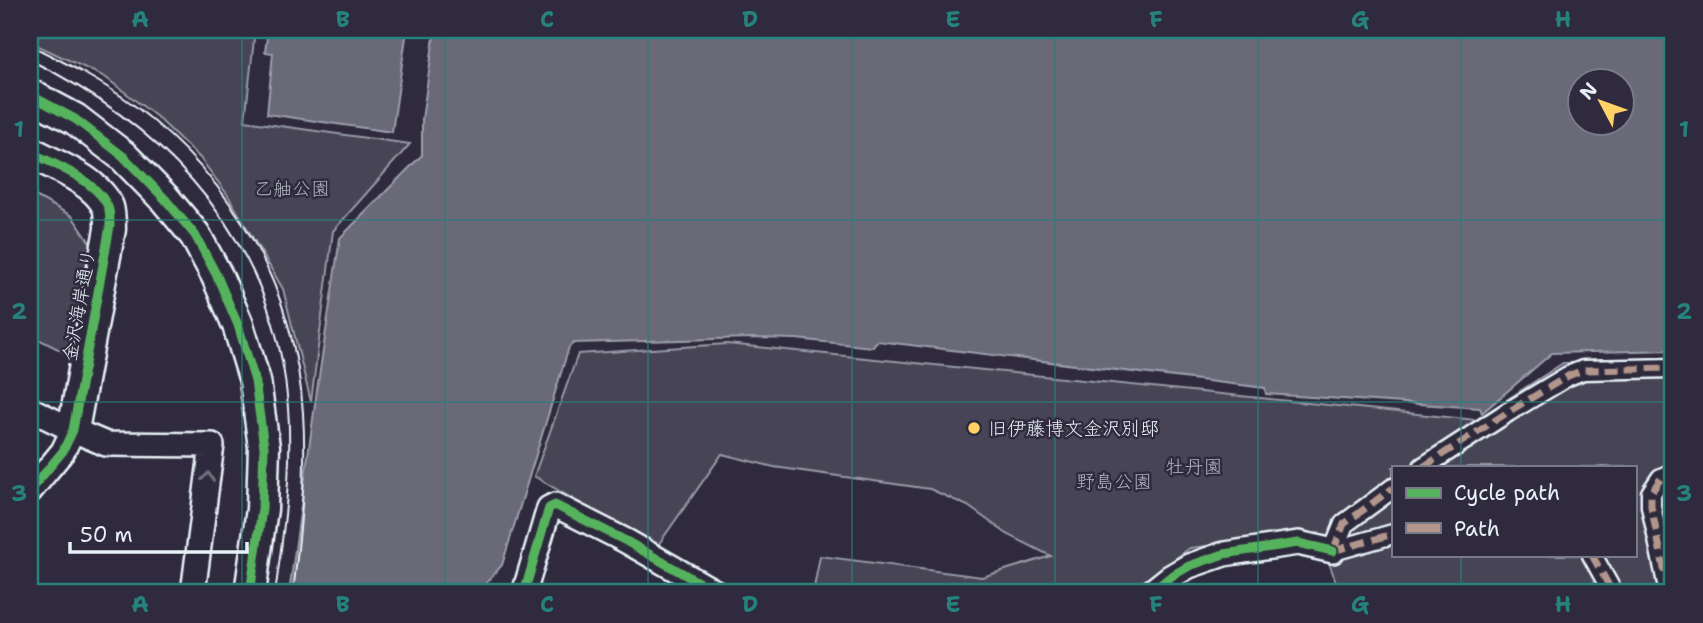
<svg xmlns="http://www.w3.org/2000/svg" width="1703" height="623" font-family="'Shantell Sans','Klee One',sans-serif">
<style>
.green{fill:#464455;stroke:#979aa6;stroke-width:2;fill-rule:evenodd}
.water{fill:#696978;stroke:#9c9fab;stroke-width:2;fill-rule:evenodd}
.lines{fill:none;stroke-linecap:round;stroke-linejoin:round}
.pedestrian-casing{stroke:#e8f1f8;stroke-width:23}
.minor-casing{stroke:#e8f1f8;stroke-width:28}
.tertiary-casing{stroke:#e8f1f8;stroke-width:35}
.pedestrian{stroke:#2f2a3d;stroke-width:18}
.minor{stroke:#2f2a3d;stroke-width:23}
.tertiary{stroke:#2f2a3d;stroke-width:30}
.tram{stroke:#e8f1f8;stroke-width:2}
.quiet{stroke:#b2968c;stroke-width:7;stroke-dasharray:14 7;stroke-linecap:butt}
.cycleway-casing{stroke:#2f2a3d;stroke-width:13}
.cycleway{stroke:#56b35d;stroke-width:9}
.oneway{stroke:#70707e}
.grid{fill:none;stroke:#25827c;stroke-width:2;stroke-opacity:0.55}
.poi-dot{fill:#ffd166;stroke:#2f2a3d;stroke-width:2.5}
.labels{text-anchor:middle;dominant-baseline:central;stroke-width:5;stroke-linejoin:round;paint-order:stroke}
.park-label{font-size:19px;fill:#afb4bf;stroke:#2f2a3d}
.street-label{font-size:19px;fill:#e8f1f8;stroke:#2f2a3d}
.poi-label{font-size:19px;fill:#e8f1f8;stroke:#2f2a3d;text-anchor:start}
.neatline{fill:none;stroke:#25827c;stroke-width:2.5}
.grid-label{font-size:23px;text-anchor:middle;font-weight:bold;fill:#25827c}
</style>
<rect width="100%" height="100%" fill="#2f2a3d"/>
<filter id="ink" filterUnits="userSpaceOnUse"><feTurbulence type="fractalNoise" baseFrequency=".0143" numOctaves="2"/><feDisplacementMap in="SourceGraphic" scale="14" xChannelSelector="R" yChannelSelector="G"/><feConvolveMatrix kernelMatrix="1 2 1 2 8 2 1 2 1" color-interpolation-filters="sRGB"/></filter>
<g filter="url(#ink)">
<!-- green -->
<path class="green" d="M30,30h225l-10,91 165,23 -77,87 -22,171 -28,-113 -56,-95 -27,-36 -43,-41 -52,-40 -75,-35z
M30,193l42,23 19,28 -19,112 -42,-21z
M727,344l749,76 87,-57 110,-3v233h-326l-11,-10 -17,-50 -129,15 -62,45h-315l7,-37 162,21 69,-21 -44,-22 -39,-28 -38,-17 -156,-22 -52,-13 -66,94 -122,-72 44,-122zM1393,467h242v88h-242z"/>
<!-- water -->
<path class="water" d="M268,30h139l-15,102 -125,-18 6,-61 -8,-1z
M435,30h1238v320l-121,3 -70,60 -2,-5 -214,-14 -1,-6 -388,-47 -5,6 -76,-8 -45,-1 -177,5 -5,4 -67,218 -19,22 -1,6h-193l28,-203 23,-152 82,-83v-36zM1580,80h42v42h-42z"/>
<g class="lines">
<defs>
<path id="pedestrian" d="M1423,467l85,-55 60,-36 15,-6 90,-2
M1333,551l11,-27 49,-36
M1333,551l60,-17
M1592,555l21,38
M1669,593l-18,-87v-13l10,-15 12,-5"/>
<path id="minor" d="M30,409l43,21 33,14 106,1 -19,148
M30,491l33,-40 10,-21
M524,593l25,-85 6,-3 71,36 91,52
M1150,593l20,-16 19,-11 35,-12 74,-11 35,8"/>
<path id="tertiary" d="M30,95l45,24 48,37 42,43 30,36 22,41 21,49 17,56 9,66 -2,62 -12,84
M30,152c24,13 66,28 78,55 2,6 2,15 2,22l-37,201"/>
</defs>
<!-- pedestrian casing -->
<use href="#pedestrian" class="pedestrian-casing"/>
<!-- minor casing -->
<use href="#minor" class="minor-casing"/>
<!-- tertiary casing -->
<use href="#tertiary" class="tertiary-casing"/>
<!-- pedestrian -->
<use href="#pedestrian" class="pedestrian"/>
<!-- minor -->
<use href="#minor" class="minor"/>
<!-- tertiary -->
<use href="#tertiary" class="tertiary"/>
<!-- tram -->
<path class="tram" d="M30,45c36,18 73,37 105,61 100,77 160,181 168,307 4,61 -3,120 -10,180
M30,60c124,61 225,160 252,301 15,77 4,156 -7,232"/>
<!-- quiet -->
<path class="quiet" d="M1423,467l85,-55 60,-36 15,-6 90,-2
M1333,551l11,-27 49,-36
M1333,551l60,-17
M1592,555l21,38
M1669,593l-18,-87v-13l10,-15 12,-5"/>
<defs>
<path id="cycleway" d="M30,95l45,24 48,37 42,43 30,36 22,41 21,49 17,56 9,66 -2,62 -12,84
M30,152c23,12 71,30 79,58 1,5 1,11 1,16l-37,204 -10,21 -33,40
M524,593l25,-85 6,-3 71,36 91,52
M1150,593l20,-16 19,-11 35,-12 74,-11 35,8"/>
</defs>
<!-- cycleway casing -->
<use href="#cycleway" class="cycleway-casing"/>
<!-- cycleway -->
<use href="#cycleway" class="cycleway"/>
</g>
<!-- one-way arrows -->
<defs><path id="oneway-chevron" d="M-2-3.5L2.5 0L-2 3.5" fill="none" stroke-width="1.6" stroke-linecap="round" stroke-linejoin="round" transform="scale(1.75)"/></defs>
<use class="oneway" href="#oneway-chevron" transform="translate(208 477) rotate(-83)"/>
</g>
<!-- grid -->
<path class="grid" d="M242,30v563M445,30v563M648,30v563M852,30v563M1055,30v563M1258,30v563M1461,30v437M30,220h1643M30,402h1643M1461,555v38"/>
<!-- markers -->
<circle class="poi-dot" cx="974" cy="428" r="7"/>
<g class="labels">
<!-- park labels -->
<g class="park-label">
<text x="292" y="188">乙舳公園</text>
<text x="1194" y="466">牡丹園</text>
<text x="1114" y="481">野島公園</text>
</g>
<!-- street labels -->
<g class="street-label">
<text transform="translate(79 305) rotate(-80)">金沢海岸通り</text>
</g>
<!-- poi labels -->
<g class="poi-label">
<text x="988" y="428">旧伊藤博文金沢別邸</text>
</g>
</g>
<!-- margin -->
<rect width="1703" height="623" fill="none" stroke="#2f2a3d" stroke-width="77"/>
<!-- legend -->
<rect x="1392" y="466" width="245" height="91" fill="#2f2a3d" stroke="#797a88" stroke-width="2"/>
<rect x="1406" y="488" width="35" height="10" fill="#56b35d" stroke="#797a88" stroke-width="2"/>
<text x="1454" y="500" font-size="21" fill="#e8f1f8">Cycle path</text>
<rect x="1406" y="523" width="35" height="10" fill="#b2968c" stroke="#797a88" stroke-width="2"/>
<text x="1454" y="536" font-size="21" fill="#e8f1f8">Path</text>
<!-- north arrow -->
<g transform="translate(1601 102) rotate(311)"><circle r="33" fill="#2f2a3d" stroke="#797a88" stroke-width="2"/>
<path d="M0-5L12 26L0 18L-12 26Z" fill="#ffd166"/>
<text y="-10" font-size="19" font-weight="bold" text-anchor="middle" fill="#e8f1f8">N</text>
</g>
<!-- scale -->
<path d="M70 542v10h177v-10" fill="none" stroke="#e8f1f8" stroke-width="3.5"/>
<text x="80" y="542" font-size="21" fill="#e8f1f8" stroke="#2f2a3d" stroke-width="5" paint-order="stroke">50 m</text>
<rect x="38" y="38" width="1626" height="546" class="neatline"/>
<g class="grid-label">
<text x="140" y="27">A</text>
<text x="343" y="27">B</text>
<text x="547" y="27">C</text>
<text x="750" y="27">D</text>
<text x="953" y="27">E</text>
<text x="1156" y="27">F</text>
<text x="1360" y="27">G</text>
<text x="1563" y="27">H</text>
<text x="19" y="137">1</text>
<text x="1684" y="137">1</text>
<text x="19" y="319">2</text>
<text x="1684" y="319">2</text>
<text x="19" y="501">3</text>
<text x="1684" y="501">3</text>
<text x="140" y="612">A</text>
<text x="343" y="612">B</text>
<text x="547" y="612">C</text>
<text x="750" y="612">D</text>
<text x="953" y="612">E</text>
<text x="1156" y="612">F</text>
<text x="1360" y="612">G</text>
<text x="1563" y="612">H</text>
</g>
</svg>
